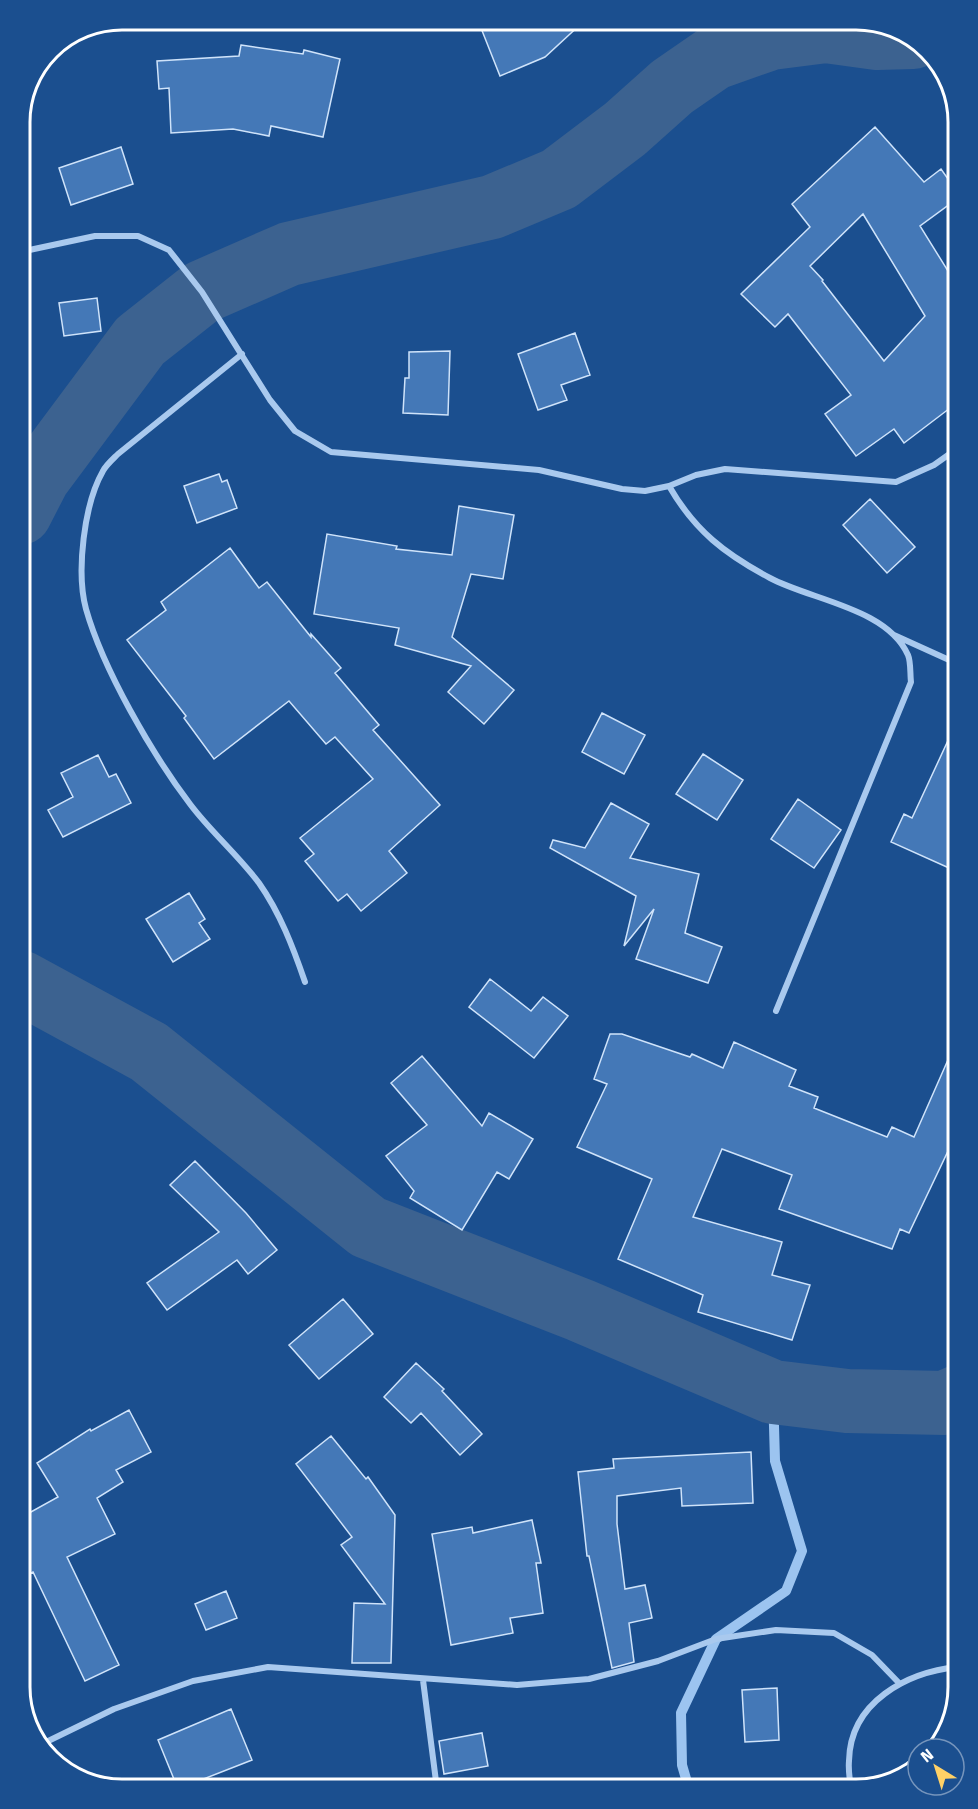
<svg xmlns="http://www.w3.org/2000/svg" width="978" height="1809" font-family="'Fira Sans',sans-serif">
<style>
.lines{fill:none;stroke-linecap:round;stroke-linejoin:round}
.stream{stroke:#9cc4f0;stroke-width:10}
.river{stroke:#3c6290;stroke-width:64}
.building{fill:#4478b7;stroke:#cfe3fa;stroke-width:1.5;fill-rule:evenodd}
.minor{stroke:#a9c9ee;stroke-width:6}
.rim{fill:none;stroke:#fff;stroke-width:3}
</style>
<rect width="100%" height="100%" fill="#1b4f8f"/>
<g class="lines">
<!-- stream -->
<path class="stream" d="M689,1789l-7,-24 -1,-52 35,-74 70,-48 16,-40 -27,-90 -2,-69"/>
<!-- river -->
<path class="river" d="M20,513l18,-35 102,-137 62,-49 87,-38 203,-47 67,-28 66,-50 47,-42 42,-29 57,-20 55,-7 51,7 36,-1
M20,982l129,70 219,175 212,83 193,82 74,9 98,2 13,-6"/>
</g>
<!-- building -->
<path class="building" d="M583,22l-38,35 -45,19 -21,-53z
M241,45l62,9 1,-4 36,9 -17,78 -52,-11 -2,10 -36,-7 -62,4 -2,-45 -10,1 -2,-28 82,-5z
M875,127l49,55 17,-13 17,24v5l-38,28 38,61v115l-54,41 -10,-14 -38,27 -31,-42 26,-19 -63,-81 -13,13 -34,-33 69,-67 -18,-23zM863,214l62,102 -41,45 -62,-80 1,-1 -13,-14z
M121,147l12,37 -62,21 -12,-37z
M97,298l4,33 -37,5 -5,-33z
M575,333l15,42 -29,10 6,15 -29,10 -20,-56z
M450,351l-2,64 -45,-2 2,-35h4v-26z
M219,474l3,8 5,-2 10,28 -40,15 -13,-37z
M870,499l45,48 -28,26 -44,-48z
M459,506l55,9 -11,64 -32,-5 -19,63 62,53 -30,34 -36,-32 23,-26 -76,-21 4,-17 -85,-14 13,-80 70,12 -1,3 56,6z
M230,548l29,40 8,-6 44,55v-3l30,34 -6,5 44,52 -6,5 67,75 -51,46 18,22 -46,38 -14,-17 -9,7 -33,-40 9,-7 -14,-16 73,-59 -38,-42 -9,7 -37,-43 -75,58 -30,-41 2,-2 -59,-76 39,-30 -5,-8z
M602,713l43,22 -21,39 -42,-22z
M958,719v153l-67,-30 13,-28 8,4z
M703,754l40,26 -26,40 -41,-26z
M98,755l11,22 7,-3 15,29 -68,34 -15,-27 25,-13 -12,-24z
M798,799l43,31 -27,38 -43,-29z
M611,803l38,21 -19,34 69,16 -14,59 37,14 -14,36 -72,-24 18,-50 -30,37 12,-50 -86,-48 3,-8 32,8z
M189,893l16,26 -6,4 11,16 -37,23 -27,-43z
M490,979l41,32 12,-14 25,19 -34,42 -65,-51z
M610,1034h12l68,23 2,-3 31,14 11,-26 62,28 -7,16 29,11 -4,11 73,29 5,-10 22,10 44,-100v93l-49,103 -9,-4 -8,20 -113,-40 13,-34 -70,-26 -29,68 89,25 -10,33 38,10 -18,55 -94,-28 5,-17 -85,-36 34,-80 -75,-32 30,-63 -13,-5z
M422,1056l60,70 7,-13 44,26 -24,40 -12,-7 -35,58 -52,-32 4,-7 -28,-35 41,-31 -36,-42z
M195,1161l51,52 31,37 -29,24 -11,-14 -70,50 -20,-27 72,-51 -49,-47z
M343,1299l30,35 -54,45 -30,-34z
M416,1363l28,26 -2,2 40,43 -22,21 -39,-42 -10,10 -27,-26z
M129,1410l22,42 -35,18 7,12 -26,16 18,36 -48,23 52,108 -34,16 -52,-109 -13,6v-60l38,-21 -21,-34 53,-34 1,2z
M331,1436l35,43 2,-2 27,38 -4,148h-39l2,-60 31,1 -44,-59 11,-8 -56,-73z
M751,1452l2,51 -71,3 -1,-18 -64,8v28l8,65 20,-4 7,33 -23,5 5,39 -22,6 -23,-112h-2l-9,-84 36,-4 -1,-9z
M532,1520l9,43h-5l7,50 -33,5 3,15 -62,12 -19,-111 40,-7 1,6z
M226,1591l11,27 -31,12 -11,-26z
M777,1688l2,52 -34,2 -3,-52z
M231,1709l21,51 -74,29 -20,-49z
M482,1733l6,33 -44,8 -5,-33z"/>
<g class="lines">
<!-- minor -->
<path class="minor" d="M20,252l75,-16h43l31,14 33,42 68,108 25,31 36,21 208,18 83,19 23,2 24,-5 27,-11 29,-6 171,13 38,-17 24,-17
M242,354l-124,100c-5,5 -12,11 -15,17 -19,33 -27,101 -17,138 17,60 66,145 104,195 21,28 48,51 69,79 21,30 34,64 46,99
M669,486c26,45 56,68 101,92 41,22 117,30 138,77 3,7 2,19 3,27l-135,329
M894,635l64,29
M423,1680l14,109
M42,1744l72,-35 79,-28 75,-14 249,18 72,-6 69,-18 58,-22 60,-9 58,3 38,22 27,28
M851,1789c-1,-9 -3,-18 -2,-28 1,-59 58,-89 109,-94"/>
</g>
<!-- crop -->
<path d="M0 0H978V1809H0ZM122 30H856A92 92 0 0 1 948 122V1687A92 92 0 0 1 856 1779H122A92 92 0 0 1 30 1687V122A92 92 0 0 1 122 30Z" fill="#1b4f8f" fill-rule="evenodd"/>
<path class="rim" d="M122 30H856A92 92 0 0 1 948 122V1687A92 92 0 0 1 856 1779H122A92 92 0 0 1 30 1687V122A92 92 0 0 1 122 30Z"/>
<!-- north arrow -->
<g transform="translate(936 1767) rotate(322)"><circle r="28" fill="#1b4f8f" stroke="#7695bc" stroke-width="1.5"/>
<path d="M0-4.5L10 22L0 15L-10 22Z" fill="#ffd166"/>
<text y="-9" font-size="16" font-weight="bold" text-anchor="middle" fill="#ffffff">N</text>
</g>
</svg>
